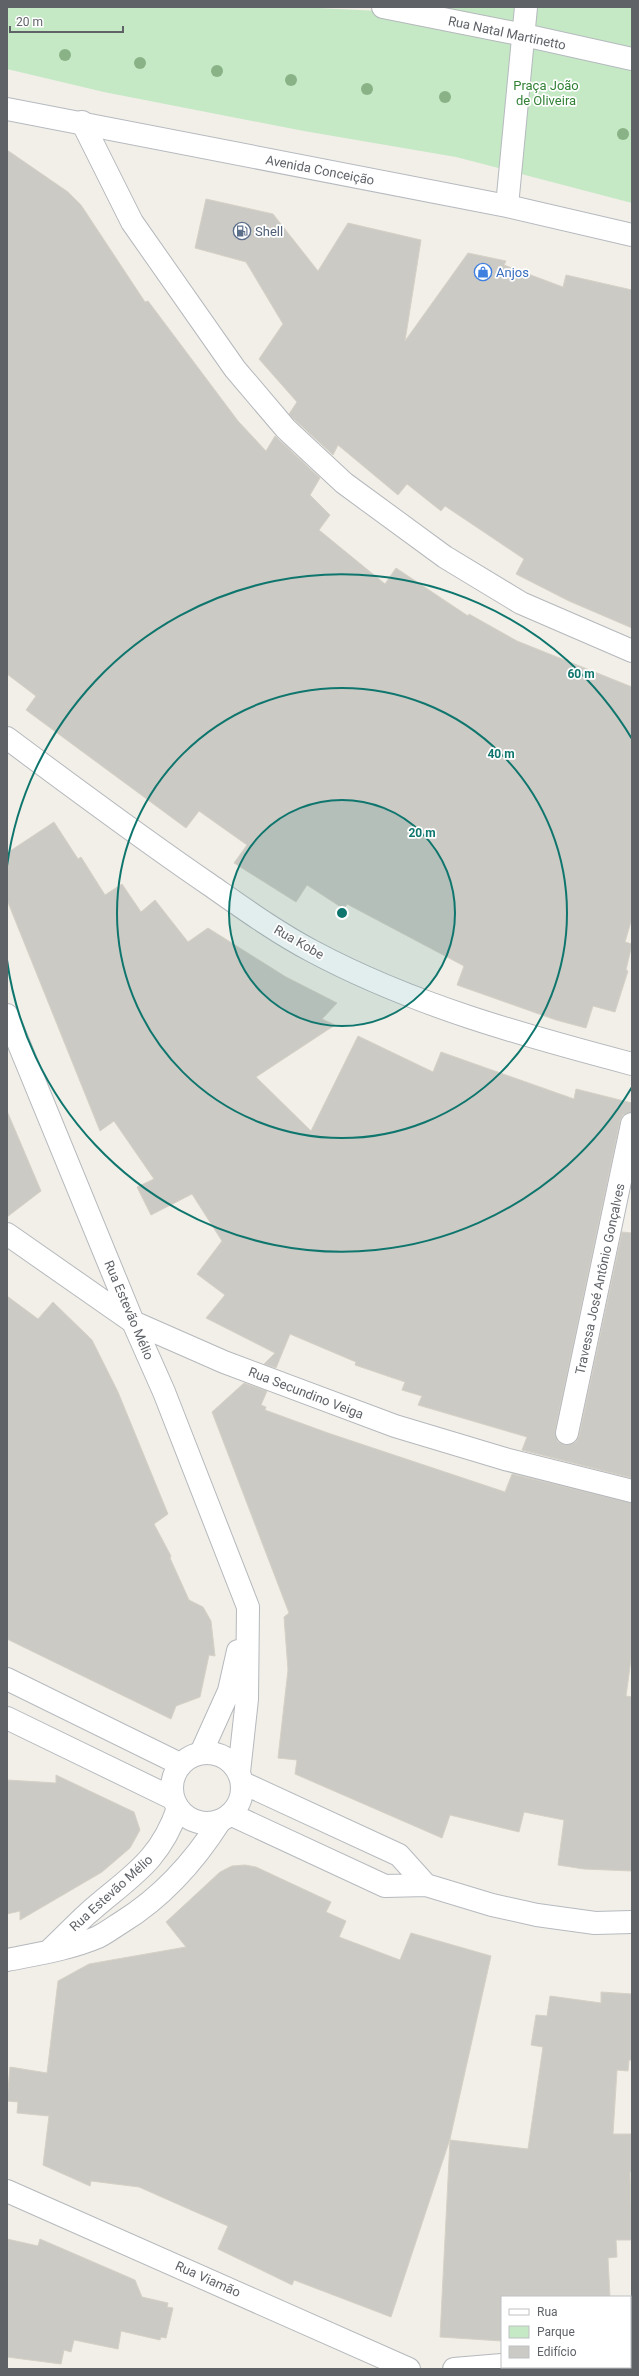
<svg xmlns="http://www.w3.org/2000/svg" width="639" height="2376" font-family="Roboto,sans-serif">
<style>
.green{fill:#c5e8c5}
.building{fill:#cccac5;stroke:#d6d1c6}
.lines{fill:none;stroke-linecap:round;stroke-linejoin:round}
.street-casing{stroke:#b5b8bc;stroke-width:24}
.secondary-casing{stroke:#b6babf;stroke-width:24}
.street{stroke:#fff;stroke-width:22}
.secondary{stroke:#fff;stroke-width:22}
.tree{fill:#89b387}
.ring{fill:none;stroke:#0f766e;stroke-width:2}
.labels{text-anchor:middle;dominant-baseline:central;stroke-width:3.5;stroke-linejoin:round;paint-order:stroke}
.street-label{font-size:13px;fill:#5f6368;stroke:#fff}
.park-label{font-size:13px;fill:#348238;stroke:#fff}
.service-label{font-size:13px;fill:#4e5e75;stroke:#fff;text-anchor:start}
.shop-label{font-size:13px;fill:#366cbe;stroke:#fff;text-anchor:start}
.centre{fill:#0f766e;stroke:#fff;stroke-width:2}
.ring-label{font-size:12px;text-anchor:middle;font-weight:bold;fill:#0f766e;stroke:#fff;stroke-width:3.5;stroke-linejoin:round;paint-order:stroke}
</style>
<rect width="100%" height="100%" fill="#f1efe8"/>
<!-- green -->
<path class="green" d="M7,7h289l84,4 -1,-4h253v196l-176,-46 -152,-26 -200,-39 -97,-23z"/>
<!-- building -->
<path class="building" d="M7,150l61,42 13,13 64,97 3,-1 90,120 28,30 9,-15 45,42 -10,17 20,20 -11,15 66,54 11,-16 72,48 1,-2 48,27 115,46v231l-7,24 7,2 -6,26 2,1 -13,41 -22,-6 -7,22 -30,-8 -99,-35 7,-19 -117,-62 -3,5 -37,-24 -11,17 -62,-39 13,-18 -48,-34 -13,17 -160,-118 10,-14 -29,-22z
M206,199l67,15 45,57 30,-48 73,17 -16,101 63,-88 38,8 -2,4 59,22 3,-12 66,15v338l-63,-27 -53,-27 8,-15 -79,-53 -4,5 -34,-27 -9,11 -60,-50 -5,10 -38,-35 -6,-6 8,-12 -38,-43 24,-35 -37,-62 -51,-14z
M54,822l24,37 3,-2 24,38 17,-11 19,28 14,-12 33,42 20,-14 78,49 51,26 -15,16 13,6 -79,52 55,54 47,-95 75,36 8,-20 133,47 2,-10 56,14v9l-9,3 -3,6 -65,310 3,11 7,3 11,-3 3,-6 43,-204 10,1v245l-110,-28 5,-13 -109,-32 4,-9 -20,-6 3,-8 -50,-17 1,-3 -66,-28 -14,34 -12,-4 11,-11 -69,-35 19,-23 -28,-21 25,-33 -30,-47 -41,21 -14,-28 17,-8 -40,-58 -14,10 -93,-231v-47z
M7,1111l34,80 -34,26z
M7,1296l31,23 15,-17 39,38 26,52 50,122 -14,10 17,32 -1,2 19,42 14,7 8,14 4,35 -6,-1 -9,42 -24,9 -5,13 -164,-80z
M244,1383l23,8 -6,14 5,2 -1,3 63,23 177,59 7,-18 120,29v149l-6,44 6,1v174l-48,-2 -26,-4 6,-45 -40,-8 -5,20 -69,-17 -8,23 -147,-64 2,-14 -19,-2 10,-88 -4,-53 5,-4 -77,-201z
M56,1775l78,37 6,18 -10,18 -28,24 -82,48v-9l-13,3v-134l49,3z
M245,1865l11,2 75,35 -5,10 20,9 -7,16 61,23 11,-27 80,23 -41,183 -59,178 -97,-37 -2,5 -74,-36 10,-23 -37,-16 -52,-23 -48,-6 -1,5 -47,-21 6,-49 -32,-3 1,-11 -11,-1 3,-34 37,6 11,-92 31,-17 97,-17 -20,-25 54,-50 12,-6z
M601,1992l31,2v66h-3l-1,11 -11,-1 -4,64h19v38h-2l2,68h-16l1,17 -9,1 2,39h-108v44l-62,-4 10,-197 78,9 15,-102 -12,-2 5,-30 11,1 3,-20 51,7z
M7,2239l31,7 2,-7 95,41 7,17 26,6 -1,4 6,1 -7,30 -5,-1 -1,3 -39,-9 -3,18 -44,-9 -3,12 -7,-2 -3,14 -54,-7z"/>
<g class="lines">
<defs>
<path id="street" d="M383,7l141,28
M82,122l50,100 103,147 51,60 58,54 101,74 76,46 111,48
M7,738c67,50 134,100 203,147 33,23 66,47 102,66 101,54 210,84 320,113
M7,1015l126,307 31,70 84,215 -1,92 -8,73
M7,1234l126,88 91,40 171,64 110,33 127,32
M567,1433l65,-309
M201,1753l28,-62 9,-40
M51,1949c12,-11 23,-23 35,-34 41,-37 73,-51 92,-107
M7,1960c30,-6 63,-11 91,-23 8,-4 16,-10 24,-15 42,-26 72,-60 98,-101
M7,2191l402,178
M630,2355h2
M454,2369l48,-4"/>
<path id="secondary" d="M524,35l108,24
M7,109l500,97 125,29
M507,206l19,-199
M7,1679l173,85
M7,1718l165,80
M172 1788a35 35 0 1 1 70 0a35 35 0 1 1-70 0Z
M243,1783l156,72 27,30
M230,1814l155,72 41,-1 66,20 45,10 58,8 37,-1"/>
</defs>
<!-- street casing -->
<use href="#street" class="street-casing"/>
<!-- secondary casing -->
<use href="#secondary" class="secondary-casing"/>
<!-- street -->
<use href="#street" class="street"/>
<!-- secondary -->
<use href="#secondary" class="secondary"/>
</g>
<!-- trees -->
<g class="tree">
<circle cx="65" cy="55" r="6"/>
<circle cx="140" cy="63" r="6"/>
<circle cx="217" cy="71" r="6"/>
<circle cx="291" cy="80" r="6"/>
<circle cx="367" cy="89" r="6"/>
<circle cx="445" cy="97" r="6"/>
<circle cx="623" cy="134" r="6"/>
</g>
<!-- distance rings -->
<circle cx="342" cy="913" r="113" fill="#0f766e" fill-opacity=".12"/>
<g class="ring">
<circle cx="342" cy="913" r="113"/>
<circle cx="342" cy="913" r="225"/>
<path d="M632 1087A338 338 0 0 1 7 960M7 866A338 338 0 0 1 632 739"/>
</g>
<!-- icons -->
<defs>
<symbol id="fuel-ring" viewBox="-11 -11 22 22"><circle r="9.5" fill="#fff" stroke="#5c6f8a" stroke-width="1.5"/><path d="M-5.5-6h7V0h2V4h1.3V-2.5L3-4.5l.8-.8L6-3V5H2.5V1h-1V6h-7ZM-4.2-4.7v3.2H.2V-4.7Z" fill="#5c6f8a"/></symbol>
<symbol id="shop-ring" viewBox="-11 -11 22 22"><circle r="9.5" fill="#fff" stroke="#3f7fe0" stroke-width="1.5"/><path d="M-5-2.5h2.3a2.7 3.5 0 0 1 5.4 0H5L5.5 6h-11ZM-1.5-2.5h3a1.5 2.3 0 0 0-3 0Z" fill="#3f7fe0"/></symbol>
</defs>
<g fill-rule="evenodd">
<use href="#fuel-ring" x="232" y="221" width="20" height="20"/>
<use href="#shop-ring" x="473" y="262" width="20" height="20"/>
</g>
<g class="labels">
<!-- street labels -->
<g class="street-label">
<text transform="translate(507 33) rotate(12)">Rua Natal Martinetto</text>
<text transform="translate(320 170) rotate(11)">Avenida Conceição</text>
<text transform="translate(299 942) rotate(30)">Rua Kobe</text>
<text transform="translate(600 1279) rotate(-78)">Travessa José Antônio Gonçalves</text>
<text transform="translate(129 1310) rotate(67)">Rua Estevão Mélio</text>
<text transform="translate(306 1393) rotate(21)">Rua Secundino Veiga</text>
<text transform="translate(111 1893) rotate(-42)">Rua Estevão Mélio</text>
<text transform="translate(208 2279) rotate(24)">Rua Viamão</text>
</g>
<!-- park labels -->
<g class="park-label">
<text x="546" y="85">Praça João<tspan x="546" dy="15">de Oliveira</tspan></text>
</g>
<!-- service labels -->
<g class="service-label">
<text x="255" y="231">Shell</text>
</g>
<!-- shop labels -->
<g class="shop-label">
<text x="496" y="272">Anjos</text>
</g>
</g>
<circle cx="342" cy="913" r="6" class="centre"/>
<g class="ring-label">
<text x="581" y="678">60 m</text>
<text x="501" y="758">40 m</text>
<text x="422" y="837">20 m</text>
</g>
<!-- border -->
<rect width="639" height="2376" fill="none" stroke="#5f6368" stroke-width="16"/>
<!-- legend -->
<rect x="501" y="2296" width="130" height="72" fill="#ffffff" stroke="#bfc1c3"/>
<rect x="509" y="2309" width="20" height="6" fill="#ffffff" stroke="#bfc1c3"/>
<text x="537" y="2316" font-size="12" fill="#5f6368">Rua</text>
<rect x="509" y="2326" width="20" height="12" fill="#c5e8c5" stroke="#bfc1c3"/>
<text x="537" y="2336" font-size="12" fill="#5f6368">Parque</text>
<rect x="509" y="2346" width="20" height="12" fill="#cccac5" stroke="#bfc1c3"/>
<text x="537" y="2356" font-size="12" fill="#5f6368">Edifício</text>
<!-- scale -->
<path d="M10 26v6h113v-6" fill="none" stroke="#5f6368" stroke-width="2"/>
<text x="16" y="26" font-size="12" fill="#5f6368" stroke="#ffffff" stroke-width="3" paint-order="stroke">20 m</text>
</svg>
